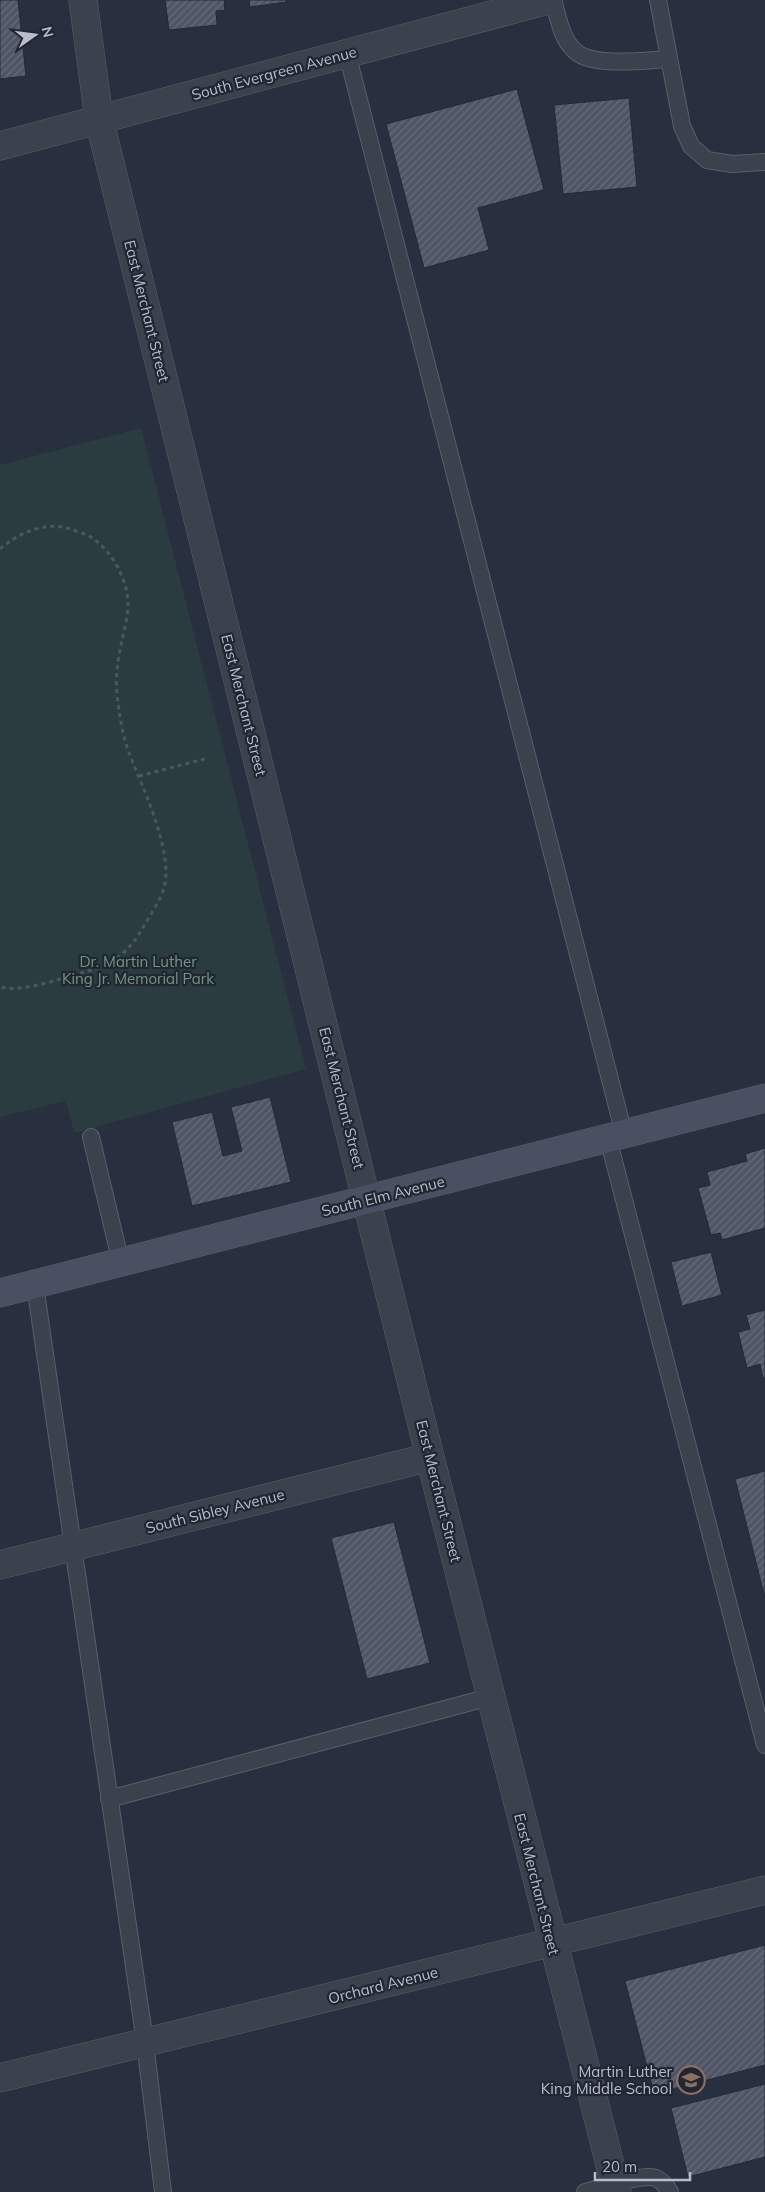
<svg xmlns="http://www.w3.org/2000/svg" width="765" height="2192" font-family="Mulish,sans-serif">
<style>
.green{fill:#2b3c40}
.building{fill:url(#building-hatch);stroke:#232835}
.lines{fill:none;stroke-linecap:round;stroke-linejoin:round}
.lane-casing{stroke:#5a5f6c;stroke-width:18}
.street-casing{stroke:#5a5f6c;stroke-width:29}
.secondary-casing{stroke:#5a5f6c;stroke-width:29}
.path{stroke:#4a595e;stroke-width:3;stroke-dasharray:4 4;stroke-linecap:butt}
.lane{stroke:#3c414e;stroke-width:16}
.street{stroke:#3c414e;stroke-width:28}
.secondary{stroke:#4a5061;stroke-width:28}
.labels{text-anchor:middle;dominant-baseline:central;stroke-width:4.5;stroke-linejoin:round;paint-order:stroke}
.street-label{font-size:15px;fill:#b8bdc9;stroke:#212633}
.park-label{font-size:15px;fill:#72977f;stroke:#212633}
.poi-label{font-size:15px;fill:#b8bdc9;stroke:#212633;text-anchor:end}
</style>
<defs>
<pattern id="building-hatch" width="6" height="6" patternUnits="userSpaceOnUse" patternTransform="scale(1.25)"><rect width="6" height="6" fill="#4f5566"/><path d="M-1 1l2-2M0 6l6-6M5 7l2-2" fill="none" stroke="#666c7b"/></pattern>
</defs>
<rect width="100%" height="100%" fill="#282f3e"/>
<!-- green -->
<path class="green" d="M141,428l165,641 -232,64 -8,-32 -66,16v-652z"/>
<!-- building -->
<path class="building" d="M0,0h18l8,76 -26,3z
M165,0h59l1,10 -9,1 1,14 -48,5z
M249,0h37v2l-36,5z
M517,89l27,101 -66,18 11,42 -65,18 -38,-144z
M629,98l8,89 -74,7 -9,-89z
M270,1097l21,85 -99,24 -20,-84 40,-10 11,44 19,-5 -11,-44z
M765,1148v80l-43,12 -2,-7 -9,2 -13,-47 12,-3 -3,-13 40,-11 -2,-7z
M711,1252l11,43 -40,11 -11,-44z
M765,1310v68h-2l-3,-14 -13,4 -9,-36 12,-3 -4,-14z
M765,1471v127l-30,-119z
M394,1522l36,141 -63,16 -36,-141z
M765,1945v120l-111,29 -29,-113z
M765,2084v73l-77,20 -17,-69z"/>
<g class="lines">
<defs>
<path id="lane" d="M553,0c5,16 8,38 21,50 16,18 72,10 95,9
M658,0l24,126 9,20 16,14 25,4 33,-2
M347,53l277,1081
M91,1137l30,126
M608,1138l157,607
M35,1285l110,757 18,150
M109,1799l381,-102
M585,2192c16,-4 56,-19 71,-14 6,3 11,9 14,14"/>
<path id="street" d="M83,0l16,119 331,1338 187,735
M0,146l548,-146
M0,1565l430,-108
M0,2078l765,-188"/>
<path id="secondary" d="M0,1293l765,-195"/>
</defs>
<!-- lane casing -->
<use href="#lane" class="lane-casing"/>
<!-- street casing -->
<use href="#street" class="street-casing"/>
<!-- secondary casing -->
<use href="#secondary" class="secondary-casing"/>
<!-- path -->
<path class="path" d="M0,549c19,-17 49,-29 73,-19 6,2 13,4 18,7 22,15 38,44 37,71 -2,21 -10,42 -11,64 -2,14 1,30 3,45 2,11 4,22 8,33 13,36 48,103 35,141 -4,11 -12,23 -18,33 -15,27 -30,40 -60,48 -23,6 -63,21 -85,15
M139,776l69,-18"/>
<!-- lane -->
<use href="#lane" class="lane"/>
<!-- street -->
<use href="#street" class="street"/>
<!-- secondary -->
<use href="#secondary" class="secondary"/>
</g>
<!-- icons -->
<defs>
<symbol id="school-ring" viewBox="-11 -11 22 22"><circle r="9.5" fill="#212633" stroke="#8d6e63" stroke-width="1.5"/><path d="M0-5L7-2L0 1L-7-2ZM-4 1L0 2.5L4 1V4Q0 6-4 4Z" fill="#8d6e63"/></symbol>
</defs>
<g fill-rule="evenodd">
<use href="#school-ring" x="675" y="2064" width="32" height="32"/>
</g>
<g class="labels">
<!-- street labels -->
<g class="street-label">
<text transform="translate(274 73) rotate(-15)">South Evergreen Avenue</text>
<text transform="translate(147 311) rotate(76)">East Merchant Street</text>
<text transform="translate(244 705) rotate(76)">East Merchant Street</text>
<text transform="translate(342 1098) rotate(76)">East Merchant Street</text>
<text transform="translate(383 1196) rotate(-14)">South Elm Avenue</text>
<text transform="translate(439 1491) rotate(76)">East Merchant Street</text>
<text transform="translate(215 1511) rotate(-14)">South Sibley Avenue</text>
<text transform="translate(537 1884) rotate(76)">East Merchant Street</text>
<text transform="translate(383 1985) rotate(-14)">Orchard Avenue</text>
</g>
<!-- park labels -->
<g class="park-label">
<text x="138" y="961">Dr. Martin Luther<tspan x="138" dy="17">King Jr. Memorial Park</tspan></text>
</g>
<!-- poi labels -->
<g class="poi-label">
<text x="672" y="2071">Martin Luther<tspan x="672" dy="17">King Middle School</tspan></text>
</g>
</g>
<!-- north arrow -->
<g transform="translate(35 35) rotate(76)" stroke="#212633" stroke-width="4" paint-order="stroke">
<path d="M0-4L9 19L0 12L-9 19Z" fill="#b8bdc9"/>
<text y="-8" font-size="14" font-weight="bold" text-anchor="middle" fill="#b8bdc9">N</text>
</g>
<!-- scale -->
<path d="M595 2172v8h95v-8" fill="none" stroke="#b8bdc9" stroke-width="2.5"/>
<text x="602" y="2172" font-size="15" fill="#b8bdc9" stroke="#212633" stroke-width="4" paint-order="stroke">20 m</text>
</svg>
